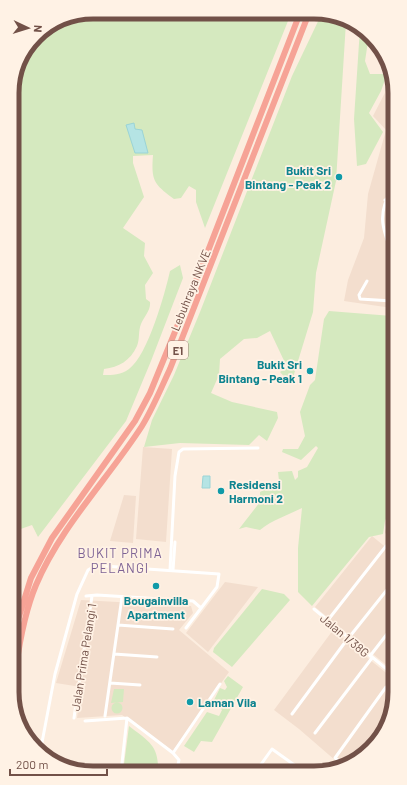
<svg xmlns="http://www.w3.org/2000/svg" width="407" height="785" font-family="Barlow,sans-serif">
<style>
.residential{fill:#f3dece}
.green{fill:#d5e9bf}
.water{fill:#b5e4e4;stroke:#9bd4d6}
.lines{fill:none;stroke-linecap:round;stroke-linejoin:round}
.street{stroke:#fff;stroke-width:3}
.highway{stroke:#f6a396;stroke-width:6}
.culture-dot{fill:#0f9aa8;stroke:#fff2e5;stroke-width:1.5}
.labels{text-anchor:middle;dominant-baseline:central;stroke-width:3.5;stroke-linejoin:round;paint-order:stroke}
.shield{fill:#fff2e5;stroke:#9c8177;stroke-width:1}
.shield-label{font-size:11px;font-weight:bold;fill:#725148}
.culture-label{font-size:12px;font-weight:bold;fill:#0d838f;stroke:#fff2e5;text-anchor:end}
.street-label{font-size:12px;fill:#725148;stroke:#fff2e5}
.neighbourhood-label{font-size:13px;letter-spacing:1px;fill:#7e6395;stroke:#fff2e5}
.rim{fill:none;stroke:#725148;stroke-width:5}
</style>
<rect width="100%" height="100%" fill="#fceddf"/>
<!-- residential -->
<path class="residential" d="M391,81l1,227 -48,-7 4,-21 16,-42 4,-44 18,-64 -13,-14z
M143,447l29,2 -6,93 -30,-3z
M124,495l12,1 -3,47 -23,-2z
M394,503v37l-9,-7 1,-11z
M372,536l22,18 1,118 -80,-65z
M225,582l33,5 -50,65 -22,-19z
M81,600l110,6 2,7 -14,17 50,42 -56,79 -51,-36 -45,3 4,-31 -25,-4z
M333,630l62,50v18l-17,44 -35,25 -44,-38 -25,-19z"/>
<!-- green -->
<path class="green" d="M93,12l186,1 9,8 -83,207 -9,-26v-12l-7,-4 -8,12 -7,1c-20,-15 -23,-18 -21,-44l-20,1v7l11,34 -21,31 22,15 -1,13 9,17 -8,12 1,14 4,3c1,8 -6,15 -9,22 -3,7 -1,15 -4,22 -7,15 -18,21 -33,23l-1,6c10,0 18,0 26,-6 19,-14 36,-76 41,-98l10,-6 3,13 -32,83 -25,60 -88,116 -6,-12 -17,6 -2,-449 7,-25 19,-25 23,-14z
M322,13l8,1 16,8 -10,159 -20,92 -3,39 -22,72 -11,-12 7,-5 -17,-36 -13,7 -13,1 -24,20 -1,16 -8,18 21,9 45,10 1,6 -11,23 -8,-6 -10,10 -69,-2 -36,4 8,-27 22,-45 26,-63 92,-236z
M360,28l9,7 -4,26 5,13h17l-6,17 -12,22 14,19 -17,32 -9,2 -3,-47z
M329,311l63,5 2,184 -9,21 -2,13 -14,3 -57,69 -14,-14v-44l4,-40c-14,7 -30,12 -42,22l-14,-3 -7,2 21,-27v-10l8,-4 12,1 -2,-17 14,-1 3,9 3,-3v-6l9,-4 11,-19 -2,-2 -15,14 -19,-8 1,-3h15l7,-13 -5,-24 10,-27 5,-5 9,-61z
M262,589l22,5 6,6 -58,67 -19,-15 1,-4z
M228,676l15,11 -31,55 -11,-1 -7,11 -10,-6 23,-34 12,4 3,-6 -8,-10 6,-12 5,2 2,-3 -3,-6z
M114,689h10l-1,13 -12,1z
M111.5 708a5.5 5.5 0 1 1 11 0a5.5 5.5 0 1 1-11 0Z
M129,726c19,15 30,19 29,45l-35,1z"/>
<!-- water -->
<path class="water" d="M134,123l1,6 7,1 6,23h-13l-9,-28z
M203,476h7v12h-8z"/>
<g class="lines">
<!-- street -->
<path class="street" d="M392,188c-15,27 -10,39 0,66
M385,200l7,2
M367,281l-8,14 1,4 32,2
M392,282v11
M394,509c-5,12 -13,20 0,30
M386,546l8,6
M386,546l5,-1 3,1
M170,570l5,-94 4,-24 4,-3 75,-1
M173,570l2,-28
M86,596l11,-1 96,6 8,7
M314,609l81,67
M328,620l58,-74
M118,625l55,4
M114,654l43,3
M370,656l24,-31
M110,683l30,2
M292,714l51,-69 51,-64
M105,716l17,-119
M74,718l18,-122
M85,721l42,-3 46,35 6,7 -2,9
M315,733l57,-75
M371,747l11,-16
M40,753l15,-79 22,-80 11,-24 5,-3 11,-1 115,8 -2,13 -31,41
M173,753l47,-69
M345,765l-10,-7 51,-71 9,2
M257,770l15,-21 28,20
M121,772l6,-54"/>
<!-- highway -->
<path class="highway" d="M16,626l15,-48 21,-40 83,-117 15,-28 58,-142 92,-238
M16,667c4,-28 9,-56 20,-82 25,-59 72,-106 106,-159 11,-18 19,-38 28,-57l139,-356"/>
</g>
<!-- markers -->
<g class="culture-dot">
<circle cx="339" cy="177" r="4"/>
<circle cx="310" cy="371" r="4"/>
<circle cx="221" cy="491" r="4"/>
<circle cx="156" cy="586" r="4"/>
<circle cx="190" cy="702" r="4"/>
</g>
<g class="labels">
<!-- shield labels -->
<rect class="shield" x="168" y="341" width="20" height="18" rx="3"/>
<g class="shield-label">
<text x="178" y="350">E1</text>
</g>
<!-- culture labels -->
<g class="culture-label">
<text x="331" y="170">Bukit Sri<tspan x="331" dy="14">Bintang - Peak 2</tspan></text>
<text x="302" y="364">Bukit Sri<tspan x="302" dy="14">Bintang - Peak 1</tspan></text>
<text x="229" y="484" text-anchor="start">Residensi<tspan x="229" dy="14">Harmoni 2</tspan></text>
<text x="156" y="600" text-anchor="middle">Bougainvilla<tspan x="156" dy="14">Apartment</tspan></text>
<text x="198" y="702" text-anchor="start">Laman Vila</text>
</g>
<!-- street labels -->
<g class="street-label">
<text transform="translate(190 290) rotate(-68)">Lebuhraya NKVE</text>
<text transform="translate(345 635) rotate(40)">Jalan 1/38G</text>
<text transform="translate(83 657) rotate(-81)">Jalan Prima Pelangi 1</text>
</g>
<!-- neighbourhood labels -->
<g class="neighbourhood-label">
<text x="120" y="553">BUKIT PRIMA<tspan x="120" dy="15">PELANGI</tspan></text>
</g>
</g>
<!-- crop -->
<path d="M0 0H407V785H0ZM93 19H314A74 74 0 0 1 388 93V692A74 74 0 0 1 314 766H93A74 74 0 0 1 19 692V93A74 74 0 0 1 93 19Z" fill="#fff2e5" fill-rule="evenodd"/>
<path class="rim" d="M93 19H314A74 74 0 0 1 388 93V692A74 74 0 0 1 314 766H93A74 74 0 0 1 19 692V93A74 74 0 0 1 93 19Z"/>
<!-- north arrow -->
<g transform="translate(28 28) rotate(94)" stroke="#fff2e5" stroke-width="3" paint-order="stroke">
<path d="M0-3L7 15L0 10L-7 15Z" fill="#725148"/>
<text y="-6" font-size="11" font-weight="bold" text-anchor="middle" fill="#725148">N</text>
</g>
<!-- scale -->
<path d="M10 769v6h97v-6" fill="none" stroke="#725148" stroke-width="2"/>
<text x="16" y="769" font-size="12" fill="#725148" stroke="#fff2e5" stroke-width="3" paint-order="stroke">200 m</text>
</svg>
